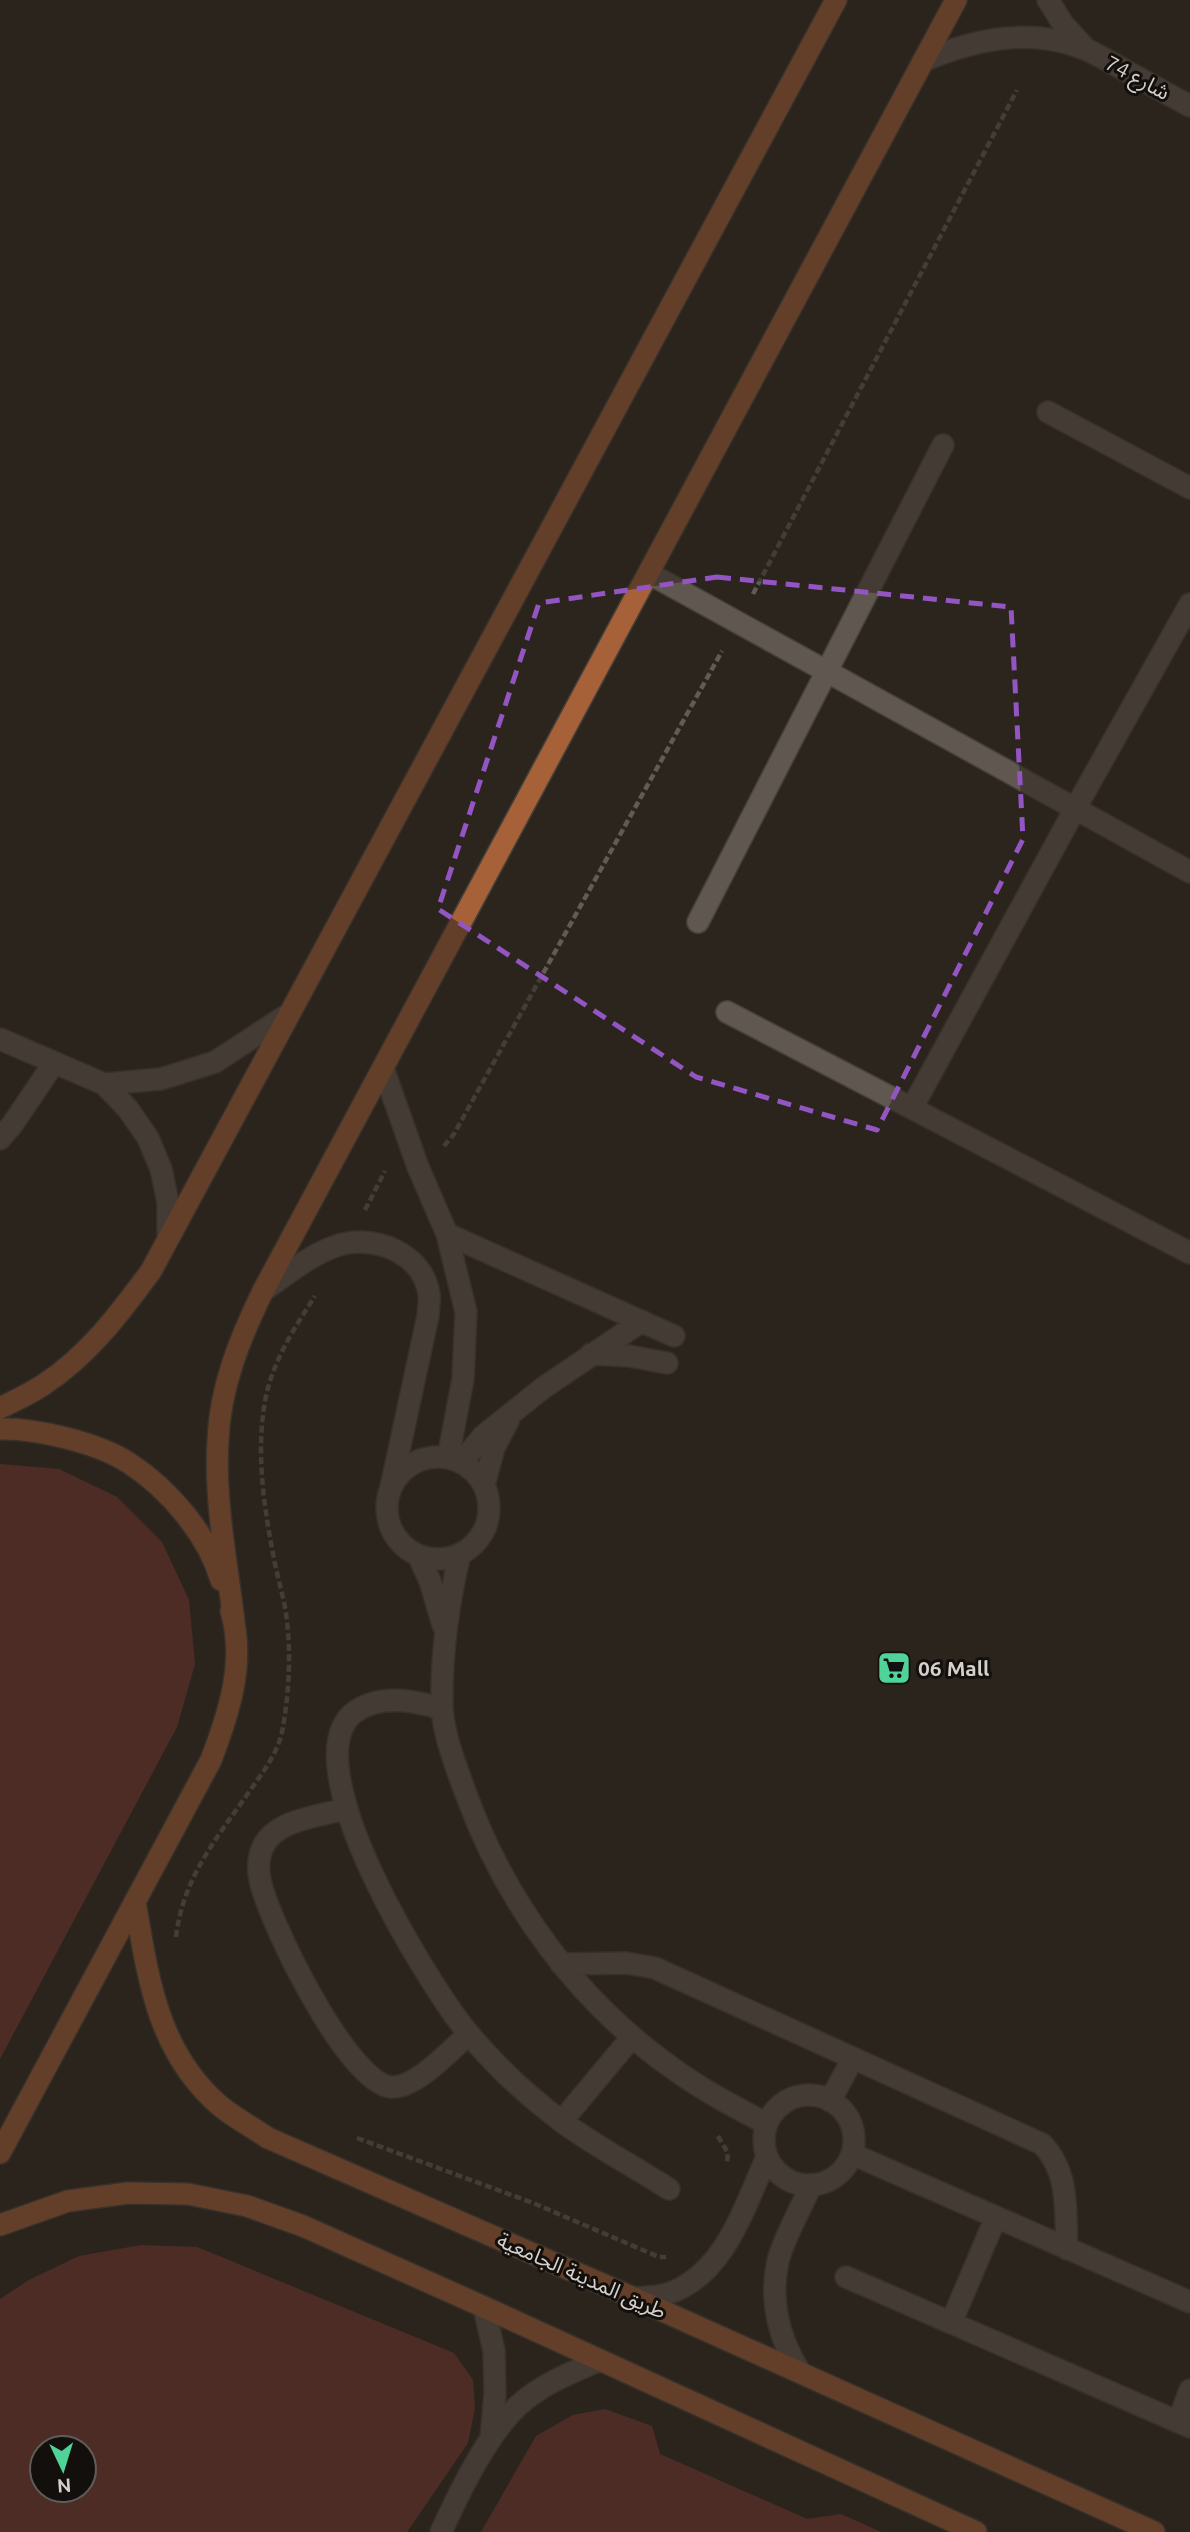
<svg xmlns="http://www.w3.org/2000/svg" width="1190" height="2532" font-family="Ubuntu,'Noto Sans Arabic',sans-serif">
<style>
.green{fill:#753630;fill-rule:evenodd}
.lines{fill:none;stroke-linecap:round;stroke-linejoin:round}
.lane-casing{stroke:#46403b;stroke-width:24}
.street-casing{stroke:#46403b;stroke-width:24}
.primary-casing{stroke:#46403b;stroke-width:24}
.path{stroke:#615b55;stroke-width:4.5;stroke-dasharray:7 3.5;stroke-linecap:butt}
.lane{stroke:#605850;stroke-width:21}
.street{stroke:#605850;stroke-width:21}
.primary{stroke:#a66139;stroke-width:21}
.marked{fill:none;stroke:#9255c2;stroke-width:5;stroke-dasharray:14 9;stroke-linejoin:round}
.labels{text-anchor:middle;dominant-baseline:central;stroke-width:6;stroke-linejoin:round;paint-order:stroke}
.street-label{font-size:21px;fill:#d5d0cc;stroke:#120f0c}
.poi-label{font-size:21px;font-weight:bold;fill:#d5d0cc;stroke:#120f0c;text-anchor:start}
</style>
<rect width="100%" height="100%" fill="#2c251e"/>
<!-- green -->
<path class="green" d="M0,1464l59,5 58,28 45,45 27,58 6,64 -18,63 -177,332z
M141,2245l56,2 257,106 19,27 2,28 -7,35 -61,89h-407v-233l29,-19 50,-24zM42,2448h42v42h-42z
M605,2409l47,17 8,28 147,65 34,-5 40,18h-400l55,-96 37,-21z"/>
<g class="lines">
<defs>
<path id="lane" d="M650,574l176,97
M698,922l245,-477
M383,1068l35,99 29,67 19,78 -3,67 -15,79
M447,1234l227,102
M263,1291c23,-16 47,-36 73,-45 37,-13 87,7 93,48 1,7 -1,15 -1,22l-37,171
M591,1354l38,2 38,7
M387 1508a51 51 0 1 1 102 0a51 51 0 1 1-102 0Z
M461,1463l22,-27 60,-48 99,-67
M484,1485l10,-37 15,-29
M460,1554c-12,50 -19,101 -18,153 1,27 15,62 24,87 40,110 113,209 209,276 29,21 60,37 92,54
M418,1555l12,26 13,44
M442,1709c-28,-9 -61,-15 -86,2 -69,48 74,276 112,322 26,31 61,64 93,88 34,25 72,45 108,68
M346,1809c-27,7 -73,11 -84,40 -4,10 -4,21 -2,31 9,42 87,202 131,207 25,2 60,-38 78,-53
M561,1964l65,-1 29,5 387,176c28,29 23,67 25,105
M764 2140a45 45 0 1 1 90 0a45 45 0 1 1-90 0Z
M830,2101l23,-43
M562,2121l70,-84
M852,2154l338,148
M846,2277l344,150
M634,2298c11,-1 23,-1 33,-4 58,-19 77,-87 100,-137
M484,2307l10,44 1,43 -4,43
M951,2323l45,-106
M800,2372c-21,-33 -31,-72 -22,-111 5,-22 24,-54 33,-76
M1178,2422l12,-32
M441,2532c18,-39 47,-100 79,-128 22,-20 53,-32 80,-44"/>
<path id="street" d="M1048,0l15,24 23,25
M923,61c52,-22 107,-34 162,-12 12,5 23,12 34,18 23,13 47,26 71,39
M1048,412l142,76
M826,671l364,201
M727,1012l463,241
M0,1039l104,45 24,25 20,29 13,31 7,33v34
M104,1084l57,-5 54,-17 72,-47
M912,1108l163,-299 115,-205
M0,1139l12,-14 42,-62"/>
<path id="primary" d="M0,1408c14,-7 30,-14 43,-23 45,-29 77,-72 108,-114l685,-1271
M0,1429c37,-1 98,14 129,34 40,26 79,72 92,117
M234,1622c-7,-60 -20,-122 -16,-182 2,-53 22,-102 45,-149l693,-1291
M135,1901c13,76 22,150 84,204 14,12 33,22 49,33l366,160 520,234
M0,2153l211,-393c18,-47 35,-99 20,-149
M0,2225l68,-24 60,-8 60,1 59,12 56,20 181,81 492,225"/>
</defs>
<!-- lane casing -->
<use href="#lane" class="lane-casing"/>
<!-- street casing -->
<use href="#street" class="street-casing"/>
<!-- primary casing -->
<use href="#primary" class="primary-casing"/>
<!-- path -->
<path class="path" d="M753,594l264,-504
M444,1146l10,-12 268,-483
M365,1210l20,-39
M176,1937c7,-59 40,-98 73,-145 13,-19 28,-37 33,-60 7,-37 9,-74 5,-111 -2,-19 -8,-38 -12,-57 -11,-56 -20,-112 -9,-168 8,-37 29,-69 49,-100
M718,2136l10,17 -1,10
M357,2138l176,65 126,54h7"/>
<!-- lane -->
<use href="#lane" class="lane"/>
<!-- street -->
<use href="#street" class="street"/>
<!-- primary -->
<use href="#primary" class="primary"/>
</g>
<!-- marked area -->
<path d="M0 0H1190V2532H0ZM717,577l294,30 12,232 -146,291 -181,-53 -258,-168 101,-306z" fill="#2c251e" fill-opacity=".55" fill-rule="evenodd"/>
<path class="marked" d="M717,577l294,30 12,232 -146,291 -181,-53 -258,-168 101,-306z"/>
<!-- icons -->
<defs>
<symbol id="supermarket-square" viewBox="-11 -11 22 22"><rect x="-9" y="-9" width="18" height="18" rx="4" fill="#50d398" stroke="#120f0c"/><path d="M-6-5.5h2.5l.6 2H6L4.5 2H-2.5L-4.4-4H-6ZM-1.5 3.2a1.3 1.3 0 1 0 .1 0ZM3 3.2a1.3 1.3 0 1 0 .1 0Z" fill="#111"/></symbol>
</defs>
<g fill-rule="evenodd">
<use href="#supermarket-square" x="875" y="1649" width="38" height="38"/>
</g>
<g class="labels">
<!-- street labels -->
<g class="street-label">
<text transform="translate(1138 77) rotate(28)">شارع 74</text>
<text transform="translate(582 2275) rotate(24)">طريق المدينة الجامعية</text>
</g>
<!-- poi labels -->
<g class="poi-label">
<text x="918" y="1668">06 Mall</text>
</g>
</g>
<!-- north arrow -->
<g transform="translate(63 2469) rotate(176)"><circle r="33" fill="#120f0c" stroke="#605c59" stroke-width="2"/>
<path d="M0-5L12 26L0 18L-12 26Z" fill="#50d398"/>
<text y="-10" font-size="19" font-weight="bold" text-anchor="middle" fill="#d5d0cc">N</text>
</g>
</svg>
